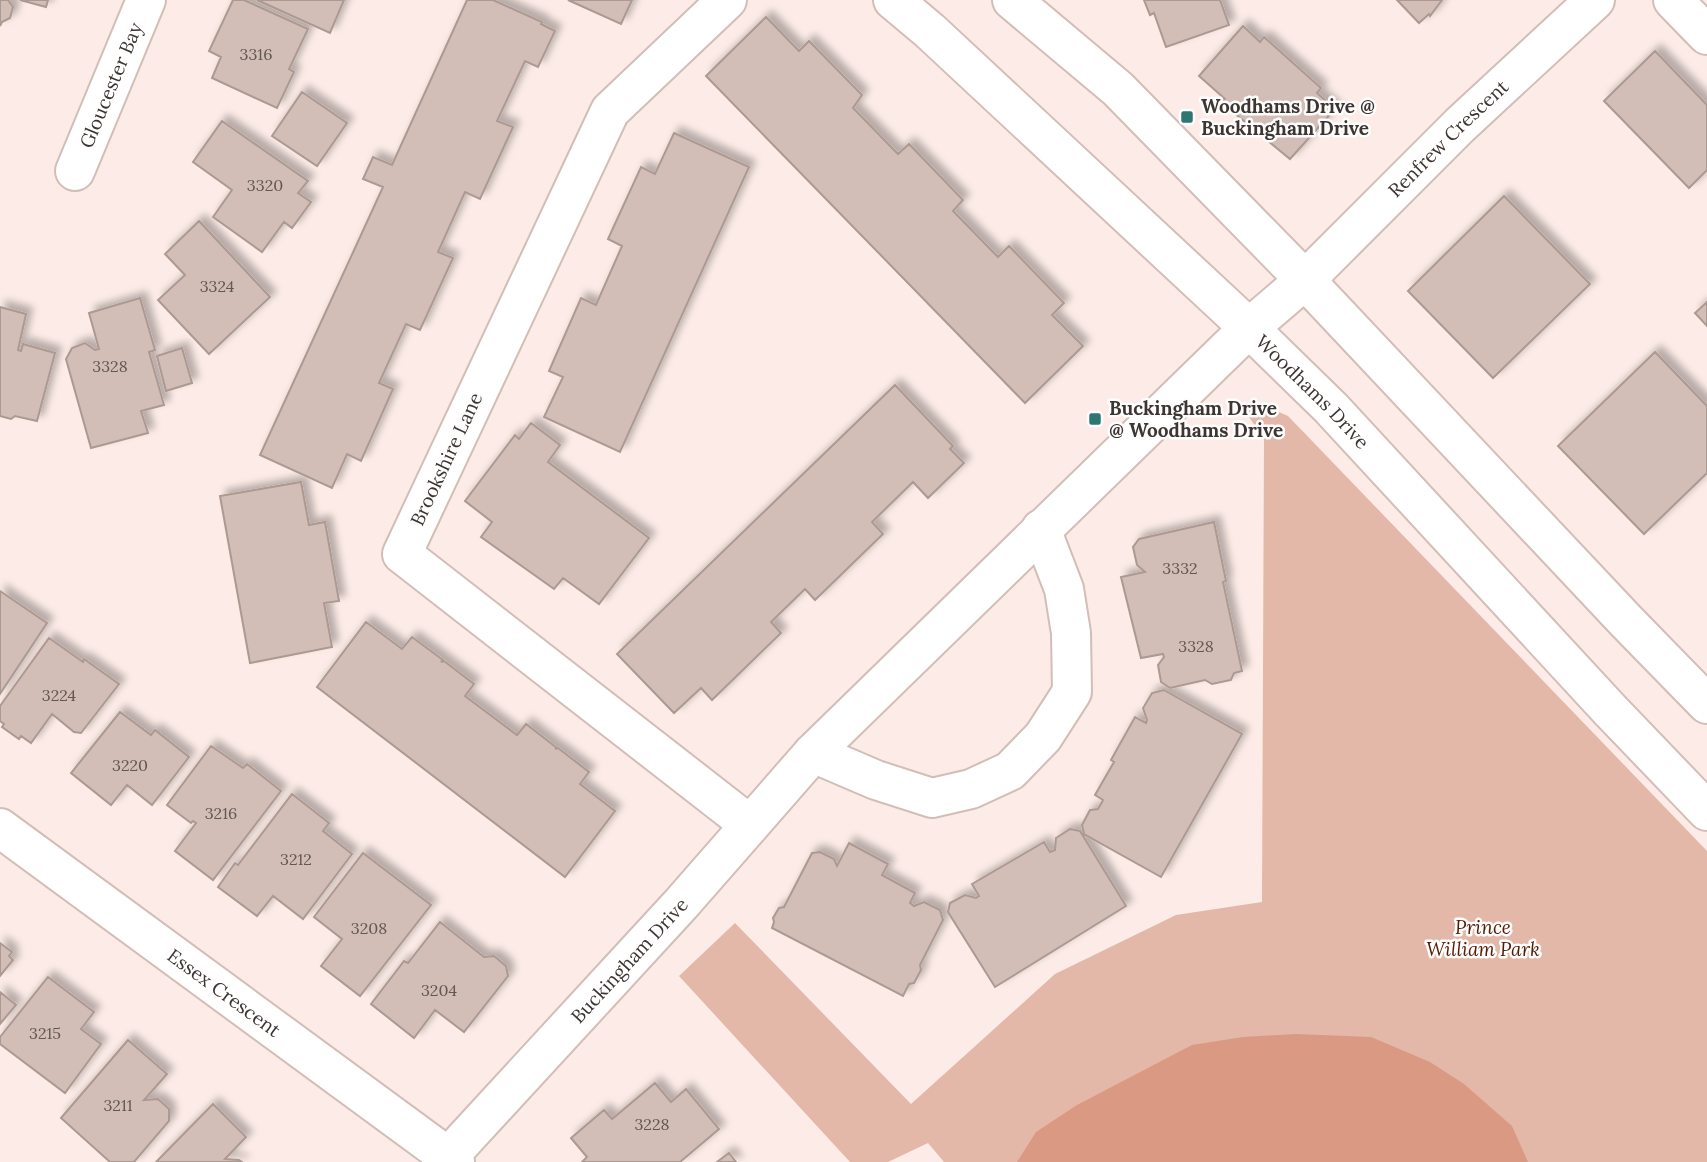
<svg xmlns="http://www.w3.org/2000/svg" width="1707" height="1162" font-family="Lora,serif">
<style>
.green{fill:#e3b8a8}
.water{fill:#da9982}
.building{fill:#d2beb7;stroke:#ac9992;stroke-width:2;filter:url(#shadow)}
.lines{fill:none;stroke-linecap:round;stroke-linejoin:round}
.minor-casing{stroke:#d2beb7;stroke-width:42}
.minor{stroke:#fff;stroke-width:38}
.poi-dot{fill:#2d7672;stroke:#fdfdfd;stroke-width:2.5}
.labels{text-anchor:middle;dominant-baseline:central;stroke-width:5;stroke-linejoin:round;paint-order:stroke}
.number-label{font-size:16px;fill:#625753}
.street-label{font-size:19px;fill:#3d3532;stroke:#fdfdfd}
.poi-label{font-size:19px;font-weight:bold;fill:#3d3532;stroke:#fdfdfd;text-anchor:start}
.park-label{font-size:19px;font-style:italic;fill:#551b03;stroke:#fdfdfd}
</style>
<defs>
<filter id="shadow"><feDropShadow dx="6" dy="-6" stdDeviation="3.5" flood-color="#0004"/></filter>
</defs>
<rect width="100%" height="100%" fill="#fcebe6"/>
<!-- green -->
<path class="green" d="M1243,408h27l18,8 419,435v311h-763l-16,-19 -40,19h-38l-171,-186 56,-53 176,181 144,-130 121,-59 86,-13 2,-463z"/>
<!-- water -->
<path class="water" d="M1296,1034l75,3 59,25 34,22 48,42 16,36h-511l19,-30 41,-27 115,-60 51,-8z"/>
<!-- building -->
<path class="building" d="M0,0h8l5,7 -3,11 -8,4 -2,4z
M20,0h28l-2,7z
M233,0h11l64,29 -19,40 5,3 -17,36 -65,-30 9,-21 -12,-6z
M257,0h87l-14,33z
M467,0h26l49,22 -1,2 14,7 -17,36 -13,-6 -28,60 16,6 -33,72 -15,-7 -27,60 15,6 -33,72 -14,-6 -27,59 14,6 -32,72 -14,-7 -15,34 -72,-33 123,-268 -20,-8 10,-22 19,8z
M568,0h64l-11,24z
M1144,0h76l9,25 -63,22 -12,-34 -4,2z
M1397,0h45l-12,16 -1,-2 -10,9z
M766,17l33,34 10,-10 53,54 -9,13 45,46 11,-10 54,56 -10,11 45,46 11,-11 55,57 -12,12 31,31 -58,57 -319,-327z
M1243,26l17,16 4,-5 57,51 -4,5 18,16 -45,50 -68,-56 3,-4 -26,-23z
M1655,51l52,54v65l-18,18 -85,-87z
M302,92l45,31 -30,43 -45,-30z
M222,121l86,60 -10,12 13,9 -19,26 -8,-6 -22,30 -49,-35 19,-27 -39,-28z
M674,133l75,34 -129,285 -76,-35 19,-40 -14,-6 32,-73 15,7 26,-59 -14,-7 33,-72 14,7z
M1504,196l86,88 -97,94 -85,-87z
M199,221l71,76 -61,57 -51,-54 27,-25 -20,-21z
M140,298l15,52 -6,2 15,53 -23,6 7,22 -57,15 -25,-89 6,-11 13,-5 10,7 4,-1 -10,-36z
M1707,302v24l-12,-13z
M0,307l26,7 -8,36 3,1 2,-7 32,9 -18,68 -22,-5 -4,3 -11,-3z
M182,348l10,35 -26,8 -9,-35z
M1655,352l52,54v67l-63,61 -86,-88z
M895,385l58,61 -3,3 14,14 -36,35 -15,-16 -41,40 11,12 -68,66 -10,-11 -34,33 10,11 -69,67 -11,-12 -27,25 -57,-59z
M531,423l29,22 -12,17 101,76 -50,66 -36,-26 -9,11 -73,-52 11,-15 -27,-21 50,-66 4,4z
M301,482l8,43 16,-3 14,79 -15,2 8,44 -82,16 -30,-167z
M1214,522l12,59 -3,1 19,89 -8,2 -3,7 -19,4 -7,-4 -35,8 -9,-6 -3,-17 6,-8 -1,-3 -22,4 -20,-81 24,-5 -8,-7 -4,-18 6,-8z
M0,591l47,32 -47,71z
M366,622l36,27 10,-12 31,23 -2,2 3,-1 30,23 -9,12 52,39 9,-11 31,24 -2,1 3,-1 31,24 -9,12 35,27 -50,66 -248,-190z
M49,638l34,24 1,-3 35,25 -38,49 -7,-1 -22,-18 -21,29 -10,-7 -2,3 -17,-12 2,-3 -4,-3v-15z
M1164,690l78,44 -81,143 -77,-43 -2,-9 8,-15 8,-1 5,-9 -8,-5 19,-33 -3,-2 24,-43 11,6 1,-3 -4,-12 9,-15z
M120,712l31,23 4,-5 34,27 -37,48 -25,-20 -16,20 -40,-32z
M211,746l32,22 4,-4 34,27 -68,89 -38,-29 21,-28 -3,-2 -2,2 -24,-18z
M292,794l37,29 -6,8 29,23 -49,65 -30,-23 -16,20 -39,-29 17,-24 3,2z
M1070,829l10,2 46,75 -131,81 -47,-75 2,-9 15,-8 11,3 3,-2 -7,-12 72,-42 6,10 5,-2 1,-12z
M849,843l39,21 -6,11 33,18 -5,10 4,3 10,-4 16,8 3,10 -23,45 1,5 -7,13 -5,1 -6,12 -131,-68 2,-6 -1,-4 6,-10 5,-1 28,-54 8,-1 14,7 3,7z
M363,853l68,52 -71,91 -39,-30 21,-27 -28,-22z
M440,922l44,35 10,-1 12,10 2,10 -44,56 -29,-22 -21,28 -43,-34 33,-43 4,2z
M0,943l12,9 -3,4 4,4 -13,16z
M48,977l46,35 -13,17 20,15 -36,49 -65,-49v-7z
M0,992l16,13 -16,19z
M128,1040l39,34 -23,26 14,-1 11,10v12l-35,41h-24l-49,-44z
M655,1083l16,19 15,-13 33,40 -39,33h-98l5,-5 -16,-19 33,-28 8,9z
M213,1104l33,33 -21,22 14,1 3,2h-86z
M729,1153l7,9h-19z"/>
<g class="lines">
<defs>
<g id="minor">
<path d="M727,0l-117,111 -208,443 348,271"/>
<path id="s1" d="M893,0l37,31 319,297 82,80 279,302 97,101"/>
<path d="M1012,0l106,89 187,191 321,341 81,83"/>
<path d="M1673,0l34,35"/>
<path id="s2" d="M75,171l71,-171"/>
<path d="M813,753l63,27 56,18 39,-9 39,-18 33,-34 29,-45 -1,-59 -7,-44 -23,-60"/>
<path id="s3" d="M0,828l455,334"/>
<path id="s4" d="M441,1162l8,-6 232,-252 132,-151 436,-425 56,-48 155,-155 135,-125"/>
</g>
</defs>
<!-- minor casing -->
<use href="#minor" class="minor-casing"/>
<!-- minor -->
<use href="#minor" class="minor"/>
</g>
<!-- markers -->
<g class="poi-dot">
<rect x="1180" y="110" width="14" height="14" rx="3.5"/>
<rect x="1088" y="412" width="14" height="14" rx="3.5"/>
</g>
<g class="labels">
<!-- number labels -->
<g class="number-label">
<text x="256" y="54">3316</text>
<text x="265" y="185">3320</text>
<text x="217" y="286">3324</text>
<text x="110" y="366">3328</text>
<text x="1180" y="568">3332</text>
<text x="1196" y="646">3328</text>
<text x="59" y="695">3224</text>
<text x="130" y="765">3220</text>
<text x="221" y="813">3216</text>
<text x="296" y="859">3212</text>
<text x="369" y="928">3208</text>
<text x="439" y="990">3204</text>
<text x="45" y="1033">3215</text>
<text x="118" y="1105">3211</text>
<text x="652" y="1124">3228</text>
</g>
<!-- street labels -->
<g class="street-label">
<text stroke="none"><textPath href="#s2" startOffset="93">Gloucester Bay</textPath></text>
<text stroke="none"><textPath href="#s4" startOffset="1437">Renfrew Crescent</textPath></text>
<text stroke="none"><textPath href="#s1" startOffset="574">Woodhams Drive</textPath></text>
<text transform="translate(446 459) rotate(-65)">Brookshire Lane</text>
<text stroke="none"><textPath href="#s4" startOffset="276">Buckingham Drive</textPath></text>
<text stroke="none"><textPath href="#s3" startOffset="278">Essex Crescent</textPath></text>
</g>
<!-- poi labels -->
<g class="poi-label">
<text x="1201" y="106">Woodhams Drive @<tspan x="1201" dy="22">Buckingham Drive</tspan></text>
<text x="1109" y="408">Buckingham Drive<tspan x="1109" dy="22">@ Woodhams Drive</tspan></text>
</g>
<!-- park labels -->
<g class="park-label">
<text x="1483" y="927">Prince<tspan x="1483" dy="22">William Park</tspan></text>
</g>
</g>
</svg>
